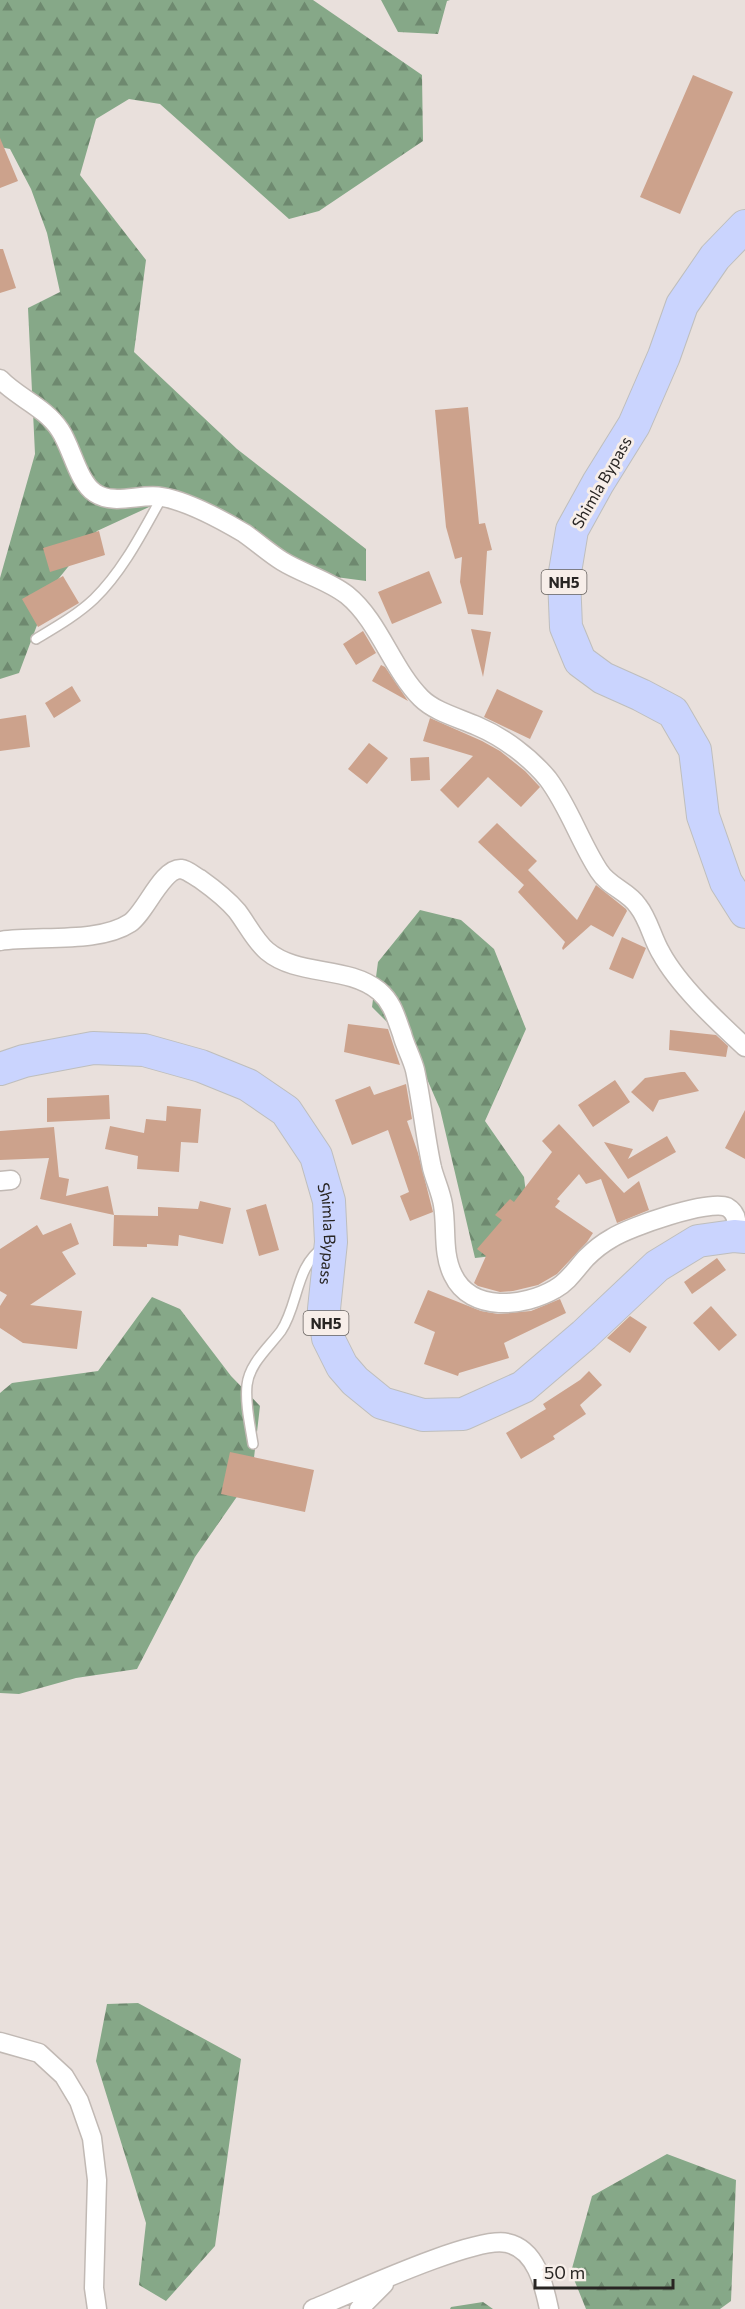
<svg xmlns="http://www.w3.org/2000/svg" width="745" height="2309" font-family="Commissioner,sans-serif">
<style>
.forest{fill:url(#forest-firs)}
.building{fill:#cca28c}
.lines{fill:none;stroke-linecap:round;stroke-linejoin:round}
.service-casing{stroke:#c1b9b4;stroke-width:12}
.minor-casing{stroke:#c1b9b4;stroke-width:21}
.trunk-casing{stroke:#bebebd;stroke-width:34}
.service{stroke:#fff;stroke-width:9}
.minor{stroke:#fff;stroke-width:18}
.trunk{stroke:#cad4fe;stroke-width:32}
.labels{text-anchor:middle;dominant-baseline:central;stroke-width:6;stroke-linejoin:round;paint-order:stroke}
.shield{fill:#f7eee9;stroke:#66615e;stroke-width:1.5}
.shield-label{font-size:15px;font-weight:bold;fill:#282523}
.street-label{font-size:16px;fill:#282523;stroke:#f7eee9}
</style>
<defs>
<pattern id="forest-firs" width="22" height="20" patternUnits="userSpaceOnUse" patternTransform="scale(1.5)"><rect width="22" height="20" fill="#86a888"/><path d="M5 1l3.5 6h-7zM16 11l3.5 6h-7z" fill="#6e896f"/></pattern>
</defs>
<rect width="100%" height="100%" fill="#e9e0dc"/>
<!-- forest -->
<path class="forest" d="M0,0h313l109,75 1,66 -104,70 -30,8 -129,-115 -31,-5 -33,20 -16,56 66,85 -12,92 103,97 129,100v32l-38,-5 -110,-62 -58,-12 -63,29 -46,57 -32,85 -19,6v-101l35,-124 -7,-146 32,-16 -13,-59 -16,-44 -21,-40 -10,-2z
M381,0h69l-3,1 -9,33 -40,-2z
M420,910l41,10 33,29 32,80 -41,92 39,56 5,42 -27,36 -27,3 -35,-149 -26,-60 -42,-42 6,-45z
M152,1297l28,12 51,67 29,30 -8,69 -57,82 -58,112 -61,9 -57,16 -19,-1v-300l12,-10 86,-12z
M138,2003l103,56 -26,187 -49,55 -27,-16 7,-62 -50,-162 11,-57z
M667,2154l69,26 -5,121 -11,8h-134l-15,-37 21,-76z
M483,2302l10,7h-43l1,-2z"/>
<!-- building -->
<path class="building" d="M693,75l40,17 -53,122 -40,-17z
M0,138l18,43 -18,7z
M0,249h3l13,39 -16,5z
M468,407l11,117 6,-1 7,27 -5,1 -4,64 -15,-1 -8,-32 2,-25 -7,2 -9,-32 -11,-117z
M99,531l6,24 -55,17 -7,-24z
M429,571l13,32 -50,21 -14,-32z
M63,576l16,27 -41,24 -16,-28z
M471,629l20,3 -8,45z
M363,631l13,22 -20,12 -13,-21z
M381,665l4,2 23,34 -36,-20z
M72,686l9,15 -27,17 -9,-15z
M497,689l46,22 -13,28 -46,-22z
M26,715l4,32 -30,4v-32z
M430,718l52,23 18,10 25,20 15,16 -19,20 -33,-30 -30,31 -18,-18 33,-34 -50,-15z
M369,743l19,15 -21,26 -19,-15z
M429,757l1,23 -19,1 -1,-23z
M497,823l40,38 -9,9 49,50 19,-35 30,24 1,2 -14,26 -22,-12 -28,25 -1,-2 3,-6 -47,-50 6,-7 -46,-43z
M622,937l24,11 -13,31 -24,-10z
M348,1024l40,5 12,36 -56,-13z
M670,1030l46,5 12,11 -2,11 -57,-7z
M681,1072h4l14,19 -40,9 -6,12 -22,-20 14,-14z
M615,1080l15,22 -37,25 -15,-22z
M406,1084l6,35 -5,2 11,32 15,59 -23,9 -10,-25 9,-4 -21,-62 -36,15 -17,-45 35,-14 4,9z
M109,1095l1,24 -63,3v-24z
M167,1106l34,3 -3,34 -17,-1 -2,30 -42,-3 1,-13 -33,-7 5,-23 34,7 2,-14 20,2z
M745,1110v49l-20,-11z
M559,1124l65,69 15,-12 10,29 -32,13 -16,-44 -15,5 -7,-10 -22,25 3,2 -5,6 38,26 -6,9 -30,32 -19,11 -25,6 -13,1 -22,-6 -4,-3 12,-27 -9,-7 25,-29 -7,-5 15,-16 4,3 38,-50 -10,-11z
M54,1127l5,50 10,2 -3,17 42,-10 6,29 44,1v-9l40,2 2,-8 31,7 -8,36 -44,-9 -1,11 -31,-2v3l-34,-1 1,-31 -74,-16 9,-41 -49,2v-29z
M667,1136l9,16 -48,27 -24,-37 29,7 -5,10z
M266,1204l13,46 -20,6 -13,-46z
M71,1223l8,21 -17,8 14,22 -46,31 52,6 -5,38 -54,-6 -23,-15v-22l7,-11 -7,-4v-42l37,-24 6,10z
M717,1258l9,12 -34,24 -8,-12z
M428,1290l53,21 17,3 33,-3 29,-12 6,14 -62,30 5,15 -50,15 -1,3 -34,-12 11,-32 -21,-9z
M711,1306l26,29 -18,16 -26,-28z
M630,1316l17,11 -17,26 -23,-15z
M589,1371l13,14 -22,20 6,9 -33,22 2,3 -34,20 -15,-26 40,-24 -3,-5 37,-24z
M230,1452l84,18 -9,42 -84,-18z"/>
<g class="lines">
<defs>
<path id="service" d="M36,639c20,-12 41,-24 58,-40 29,-28 49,-68 68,-102
M253,1444c-3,-19 -8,-40 -6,-59 2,-21 22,-38 34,-54 18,-27 14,-65 43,-84"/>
<path id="minor" d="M0,379c18,19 45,28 60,51 12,18 18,52 35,63 20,13 45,0 67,4 25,4 60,23 82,36 13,9 25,20 38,28 21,13 46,19 65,34 32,26 45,74 74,103 14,14 38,20 56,28 26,11 53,31 71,53 21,28 32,63 51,92 10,16 29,20 39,35 11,14 14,32 23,47 18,33 56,68 84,94
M0,941c37,-6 98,3 130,-18 16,-11 32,-55 51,-54 7,1 13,7 19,10 14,10 26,19 37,32 10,13 18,30 30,40 31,26 80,14 112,40 14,12 17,27 23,43 3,12 10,24 13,36 7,32 10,66 17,98 3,12 9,24 11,37 4,23 -1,48 10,70 18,38 71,32 102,14 13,-7 21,-20 31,-31 7,-7 17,-15 26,-20 17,-11 97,-39 115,-31 12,7 10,18 7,29
M0,1181l11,-1
M0,2042l39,11 25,23 15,25 13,37 5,42 -3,108 3,21
M313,2309c35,-14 163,-74 194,-66 29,6 37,42 42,66
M359,2309l25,-25"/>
<g id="trunk">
<path d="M745,226l-30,31 -33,48 -18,51 -30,69 -36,58 -26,47 -8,48 2,49 14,34 23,17 38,17 32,17 22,38 8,66 23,66 19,30"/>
<path id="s1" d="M0,1069l24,-8 69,-13 51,2 57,16 47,19 38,26 30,45 13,45 2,41 -7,67 4,29 14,28 13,15 27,22 41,12 40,-1 60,-27 61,-52 73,-69 41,-25 36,-5 11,1"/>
</g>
</defs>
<!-- service casing -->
<use href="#service" class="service-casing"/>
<!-- minor casing -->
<use href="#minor" class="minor-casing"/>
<!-- trunk casing -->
<use href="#trunk" class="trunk-casing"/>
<!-- service -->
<use href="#service" class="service"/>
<!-- minor -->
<use href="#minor" class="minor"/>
<!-- trunk -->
<use href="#trunk" class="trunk"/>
</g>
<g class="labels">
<!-- shield labels -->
<g class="shield">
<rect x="541.5" y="570" width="45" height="24" rx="4.5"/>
<rect x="303.5" y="1311" width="45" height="24" rx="4.5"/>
</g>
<g class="shield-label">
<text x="564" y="582">NH5</text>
<text x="326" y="1323">NH5</text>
</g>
<!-- street labels -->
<g class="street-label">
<text transform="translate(601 482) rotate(-60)">Shimla Bypass</text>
<text stroke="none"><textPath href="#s1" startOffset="436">Shimla Bypass</textPath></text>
</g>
</g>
<!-- scale -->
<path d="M535 2279v9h138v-9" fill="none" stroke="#282523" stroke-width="3"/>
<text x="544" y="2279" font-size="18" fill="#282523" stroke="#f7eee9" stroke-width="4.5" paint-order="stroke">50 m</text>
</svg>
